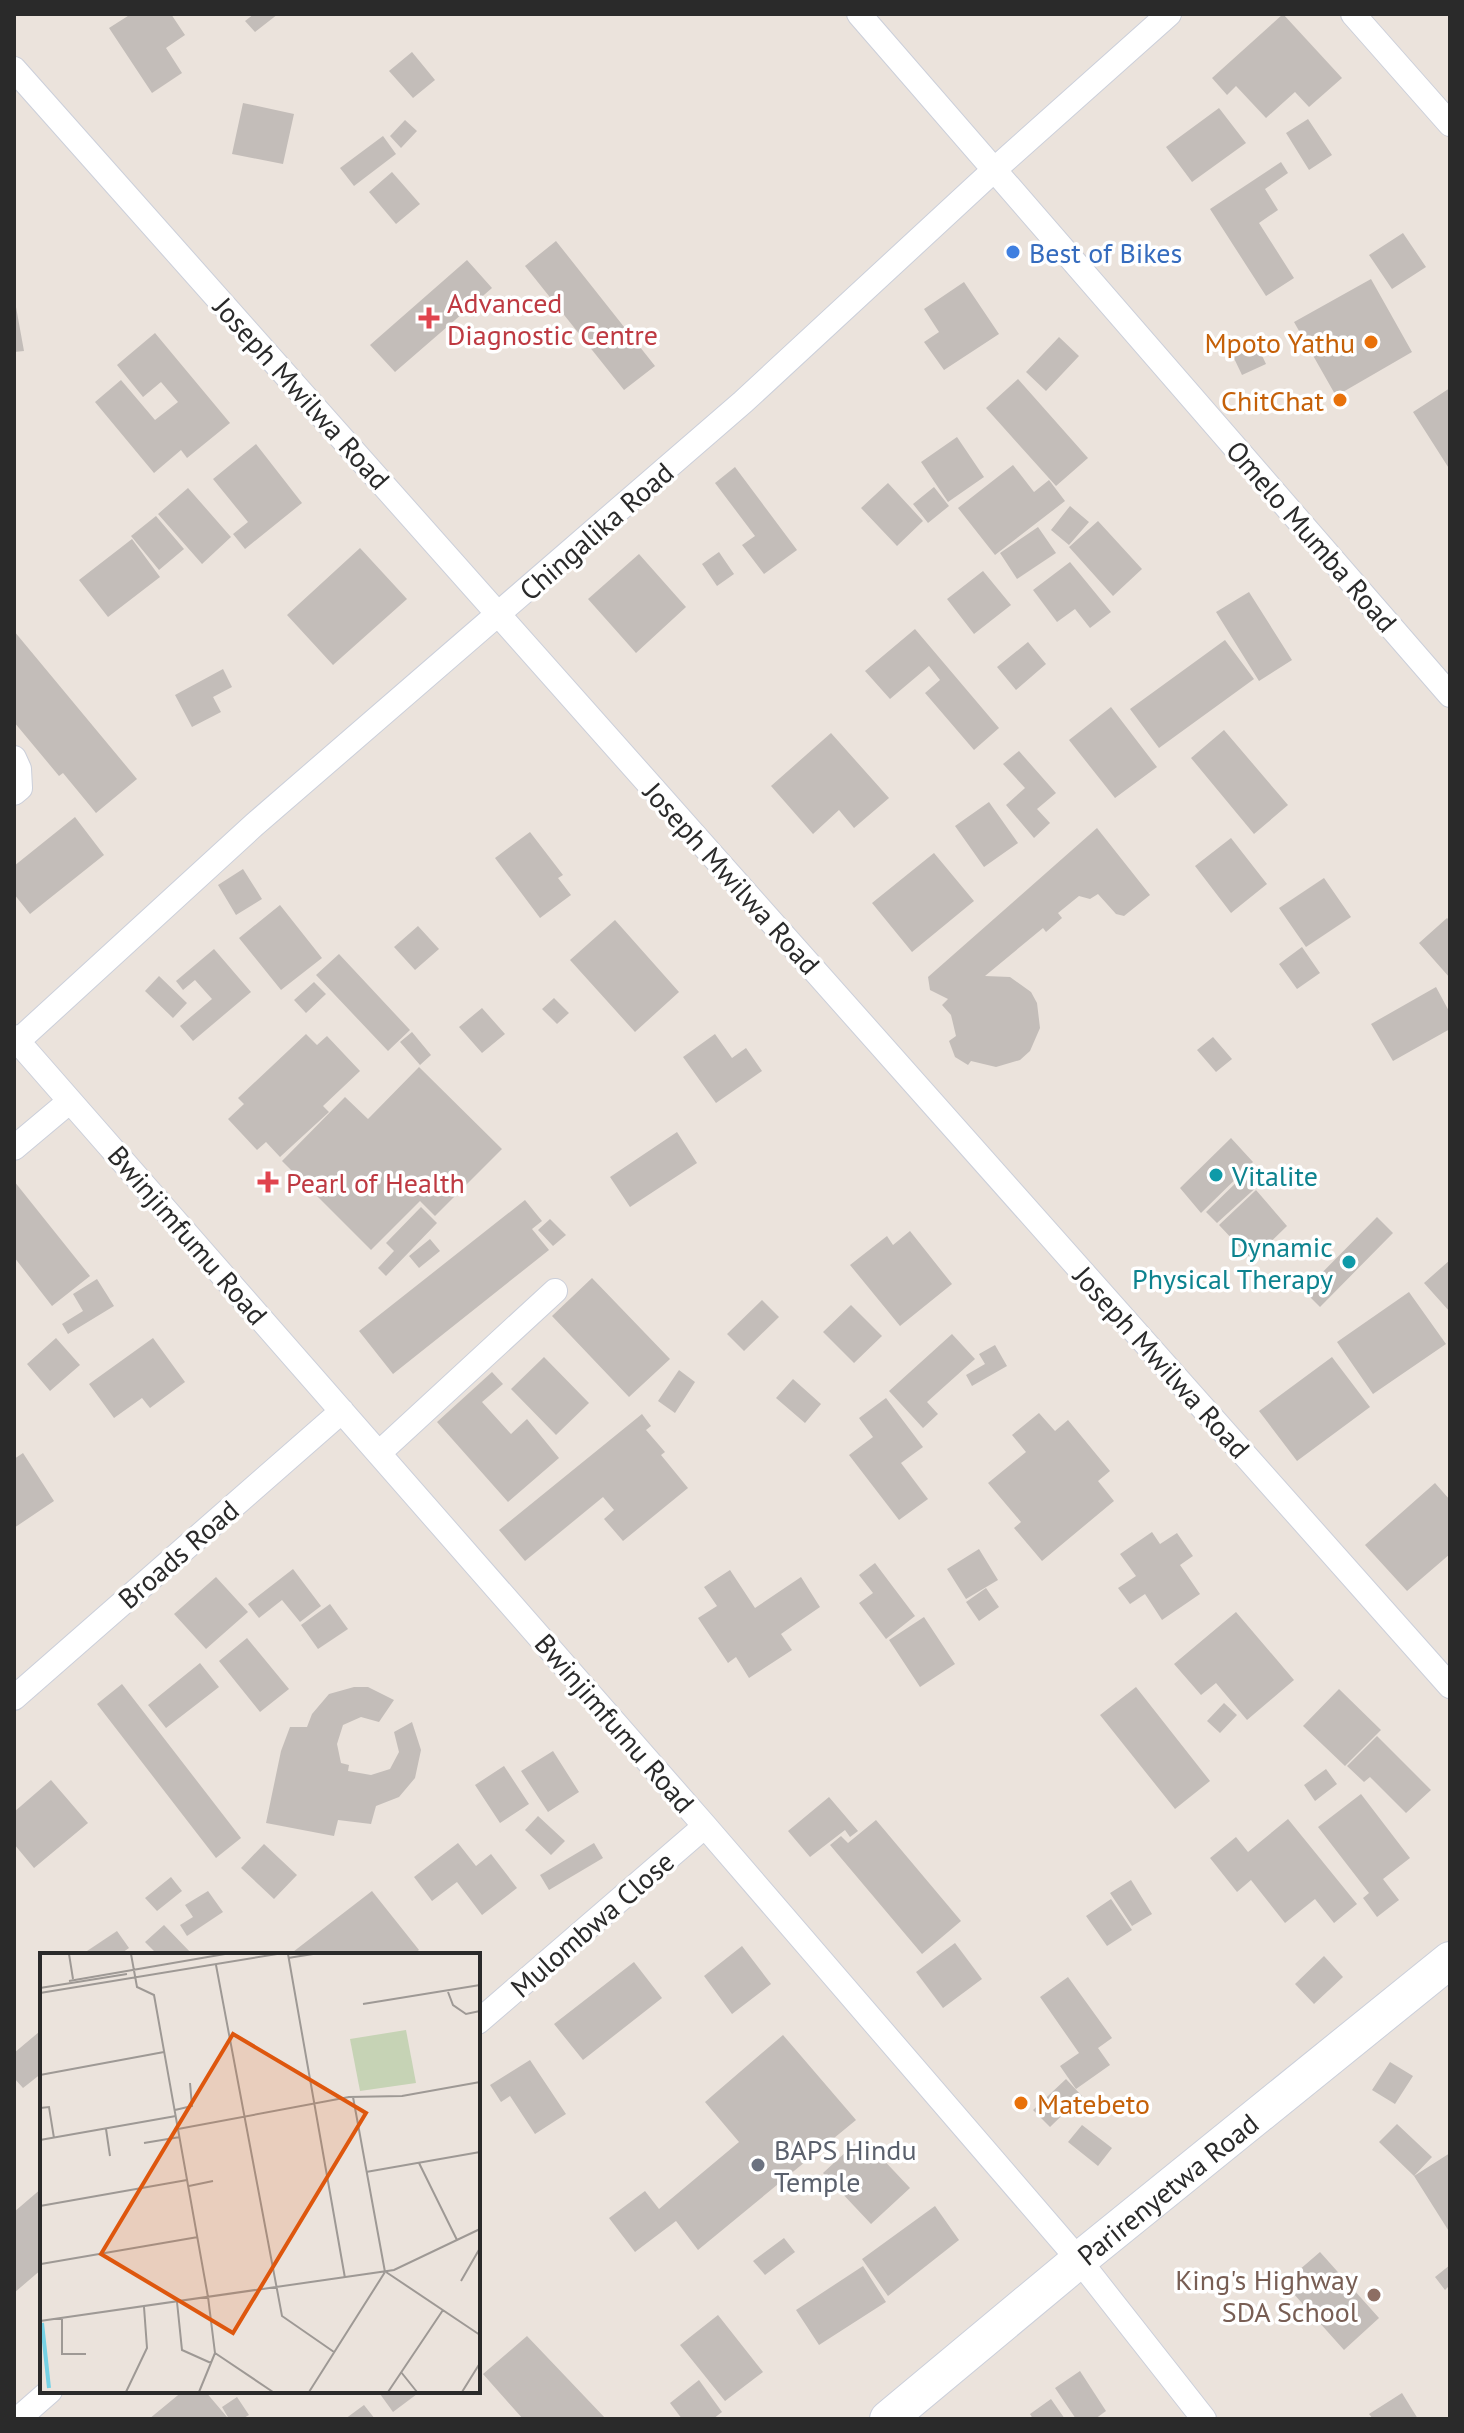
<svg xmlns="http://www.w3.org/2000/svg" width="1464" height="2433" font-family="'PT Sans',sans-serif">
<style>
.building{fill:#c3bdb9}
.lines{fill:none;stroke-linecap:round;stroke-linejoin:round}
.street-casing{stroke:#cbcfda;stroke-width:26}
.secondary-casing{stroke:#cbcfda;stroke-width:38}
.street{stroke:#fff;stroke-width:24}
.secondary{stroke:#fff;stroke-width:36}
.shop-dot{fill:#3f7fe0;stroke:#fff;stroke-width:3}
.health-dot{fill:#e0444e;stroke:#fff;stroke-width:3}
.food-dot{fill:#e8710a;stroke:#fff;stroke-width:3}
.culture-dot{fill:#0f9aa8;stroke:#fff;stroke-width:3}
.worship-dot{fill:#6b7280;stroke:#fff;stroke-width:3}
.education-dot{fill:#8d6e63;stroke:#fff;stroke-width:3}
.labels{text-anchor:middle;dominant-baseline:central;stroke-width:7;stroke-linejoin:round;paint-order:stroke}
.shop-label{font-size:28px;fill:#366cbe;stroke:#fff;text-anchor:start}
.health-label{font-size:28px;fill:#be3a42;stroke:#fff;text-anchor:start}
.food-label{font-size:28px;fill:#c56008;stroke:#fff;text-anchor:end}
.street-label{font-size:28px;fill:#2a2a2a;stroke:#fff}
.culture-label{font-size:28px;fill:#0d838f;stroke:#fff;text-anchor:start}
.worship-label{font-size:28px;fill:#5b616d;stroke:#fff;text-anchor:start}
.education-label{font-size:28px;fill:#785e54;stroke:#fff;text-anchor:end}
.inset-river{fill:none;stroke:#76d2e6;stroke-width:4}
.inset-road{fill:none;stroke:#9e9995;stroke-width:2}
.view{fill:#de570e;fill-opacity:0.15;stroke:#de570e;stroke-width:4}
.inset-edge{fill:none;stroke:#2a2a2a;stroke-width:4}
</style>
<rect width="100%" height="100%" fill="#ebe3dc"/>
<!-- building -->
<path class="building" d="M131,14h40l14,21 -19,13 16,25 -30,20 -43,-65z
M254,14h24l-23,18 -10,-11z
M1283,14l59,64 -33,29 -14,-15 -29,26 -30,-32 -9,9 -15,-17z
M412,52l23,28 -22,18 -24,-27z
M243,103l51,11 -11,50 -51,-10z
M1219,108l27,35 -54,39 -26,-35z
M1308,119l24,36 -23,15 -23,-37z
M405,120l12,11 -16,17 -11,-12z
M383,136l13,18 -42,32 -14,-18z
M1281,162l7,11 -23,16 13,21 -19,13 35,55 -28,18 -56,-87z
M392,172l28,32 -24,20 -27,-32z
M1403,233l23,34 -34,22 -23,-34z
M556,241l99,125 -31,24 -99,-124z
M467,260l25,28 -97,84 -25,-27z
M1371,279l41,73 -76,44 -42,-74z
M964,282l35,52 -55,36 -20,-28 15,-10 -15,-23z
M14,296l10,55 -10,1z
M155,333l75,90 -43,35 -6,-8 -27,23 -59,-71 26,-22 34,40 23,-18 -17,-20 -18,15 -26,-32z
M1059,337l20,19 -33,35 -20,-19z
M1255,341l11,23 -24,11 -11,-23z
M1018,379l70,79 -32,28 -70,-78z
M1450,388v82l-37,-58z
M957,437l27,40 -36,25 -27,-40z
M256,444l46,59 -57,46 -12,-15 15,-12 -35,-43z
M1013,465l21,27 15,-12 16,21 -70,54 -37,-47z
M735,467l62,83 -33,24 -22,-29 13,-9 -40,-53z
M888,483l35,38 -26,25 -36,-38z
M934,487l15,19 -21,17 -15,-19z
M188,488l43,49 -29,27 -44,-50z
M1070,506l19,16 -20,23 -18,-15z
M156,516l28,33 -25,21 -28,-34z
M1098,521l44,48 -29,27 -44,-49z
M1038,527l18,26 -39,26 -17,-26z
M132,539l28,38 -52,40 -29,-37z
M360,548l47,51 -74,66 -46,-50z
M719,552l15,22 -17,12 -15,-22z
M639,554l47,53 -50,46 -48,-54z
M1070,562l41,50 -21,16 -15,-19 -18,13 -24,-32z
M983,571l28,34 -37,29 -27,-35z
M1249,592l43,68 -33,21 -43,-69z
M915,629l84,99 -25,22 -49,-57 15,-13 -11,-14 -39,33 -25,-28z
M14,631l123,148 -41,34 -33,-40 -4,3 -45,-54z
M1225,640l29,39 -95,69 -29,-39z
M1028,642l18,22 -30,26 -19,-23z
M223,669l9,18 -19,10 8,15 -29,15 -17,-32z
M1111,707l46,60 -42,31 -46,-58z
M1224,730l64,75 -34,29 -63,-76z
M831,733l58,65 -35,30 -15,-18 -26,24 -42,-48z
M1019,751l37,42 -19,16 13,14 -16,15 -28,-33 19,-17 -22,-24z
M989,802l29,41 -34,24 -29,-41z
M75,817l29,38 -74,59 -16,-20v-28z
M1097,828l53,67 -26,21 -8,-2 -18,-20 -8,5 -11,-3 -21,17 4,5 -16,14 -3,-4 -58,48 25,1 21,15 6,11 3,25 -10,23 -10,9 -24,7 -25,-6 -3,4 -13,-8 -6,-16 7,-5 -5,-21 -9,-10 6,-6 -18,-9 -2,-13z
M530,832l33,43 -5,3 13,17 -31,23 -45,-60z
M1231,838l36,46 -36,29 -36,-47z
M934,853l40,48 -62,51 -40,-49z
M243,869l19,30 -26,16 -18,-30z
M1324,878l27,39 -45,30 -27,-39z
M280,905l42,53 -41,32 -42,-52z
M1447,918l3,3v57l-31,-35z
M615,920l64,72 -44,40 -65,-72z
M418,926l21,23 -24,21 -21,-23z
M1302,947l18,26 -23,16 -18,-25z
M214,949l37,43 -58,49 -13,-15 32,-27 -17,-19 -12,10 -7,-9z
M339,954l71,76 -22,21 -72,-76z
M159,976l28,27 -14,15 -28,-27z
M314,982l12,12 -20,19 -12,-13z
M1436,987l14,26v16l-57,32 -22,-37z
M554,998l15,15 -12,11 -15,-15z
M482,1008l23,26 -23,19 -23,-26z
M412,1032l19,23 -11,10 -20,-23z
M306,1034l11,11 10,-9 33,35 -37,35 6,6 -49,45 -14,-15 -9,8 -29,-31 16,-15 -6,-6z
M715,1034l17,24 14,-10 16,23 -46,32 -33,-46z
M1213,1037l19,22 -16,13 -19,-22z
M419,1067l83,82 -67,67 -15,-15 -49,49 -89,-89 63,-64 23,22z
M677,1132l20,31 -67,44 -20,-30z
M1231,1138l22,24 -52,51 -21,-25z
M1249,1170l12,13 -44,40 -11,-11z
M14,1181l76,95 -38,30 -38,-49z
M1256,1190l31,36 -35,34 -33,-35z
M525,1200l17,21 -10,8 17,21 -156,124 -34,-43z
M421,1207l16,16 -51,53 -8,-8 16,-17 -8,-8z
M1377,1217l16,16 -73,74 -16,-16z
M550,1219l16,16 -13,11 -15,-16z
M910,1231l42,53 -52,42 -50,-61 37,-29 6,9z
M430,1239l10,12 -21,17 -10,-12z
M1450,1260v52l-26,-29z
M592,1278l78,81 -41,38 -77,-81z
M97,1279l17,27 -46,28 -6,-10 21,-13 -10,-17z
M1409,1292l37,52 -73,50 -36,-52z
M762,1300l17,17 -35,34 -17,-17z
M851,1305l31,31 -28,27 -31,-31z
M952,1334l23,25 -48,43 11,12 -15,14 -34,-37z
M56,1338l24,27 -30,26 -23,-27z
M153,1338l32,44 -35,26 -8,-10 -28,20 -25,-34z
M995,1345l12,21 -35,20 -6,-11 19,-11 -6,-10z
M544,1357l45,46 -33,32 -45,-46z
M1332,1357l38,50 -73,54 -38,-50z
M679,1370l16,12 -20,31 -17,-12z
M492,1372l11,12 -21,18 29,32 16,-15 32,39 -51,44 -71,-80z
M793,1379l28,25 -16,19 -29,-25z
M886,1398l37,49 -22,16 27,36 -29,21 -50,-65 24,-18 -14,-19z
M1039,1413l16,18 13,-11 42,51 -12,10 16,20 -72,60 -28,-33 7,-6 -33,-39 38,-31 -14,-17z
M642,1414l9,12 -5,4 19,22 -4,3 27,33 -65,53 -19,-22 10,-9 -11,-13 -78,64 -26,-31z
M23,1453l31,48 -40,27v-69z
M1435,1483l15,17v54l-43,37 -42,-46z
M1152,1532l8,12 17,-11 16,23 -13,9 20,29 -38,26 -17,-26 -15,10 -12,-16 18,-12 -16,-22z
M979,1549l19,31 -32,19 -19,-30z
M875,1563l40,53 -29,23 -27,-36 14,-10 -14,-18z
M293,1569l28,37 -21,16 -18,-22 -23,18 -11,-14z
M730,1570l25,38 46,-31 19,30 -39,27 11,16 -43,28 -13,-21 -8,6 -30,-45 19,-12 -13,-19z
M216,1577l32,35 -42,37 -32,-35z
M986,1588l13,19 -20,14 -13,-19z
M330,1604l18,25 -30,20 -17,-24z
M1236,1612l58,68 -47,40 -31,-37 -15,12 -27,-31z
M924,1617l31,47 -35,23 -31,-47z
M247,1638l42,51 -29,23 -41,-51z
M200,1663l19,24 -53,41 -18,-23z
M122,1684l119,154 -25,20 -119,-154z
M354,1687h14l26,13 -15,22 -18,-5 -18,8 -6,19 4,19 8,2 -1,6 23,4 19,-6 9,-17 -5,-20 18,-10 9,28 -6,28 -16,19 -23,9 -5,18 -33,-4 -4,16 -68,-13 15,-72 9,-24h17l5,-13 17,-20z
M1136,1687l74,94 -35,28 -75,-94z
M1339,1689l42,41 -36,36 -42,-40z
M1224,1703l13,12 -17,18 -13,-12z
M1377,1736l54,54 -25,23 -36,-36 -6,5 -17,-16z
M553,1751l26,41 -31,20 -27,-41z
M504,1766l25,38 -29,19 -25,-38z
M1326,1769l11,15 -22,17 -11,-16z
M51,1780l37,43 -54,45 -20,-24v-32z
M1361,1794l49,64 -27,21 16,21 -22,17 -14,-19 6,-5 -51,-66z
M829,1797l29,34 -8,6 -5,-7 -35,27 -22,-26z
M538,1816l27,25 -14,14 -26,-25z
M1288,1819l69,85 -23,19 -19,-24 -30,24 -34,-43 -14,12 -27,-34 26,-21 12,15z
M876,1820l85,101 -39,33 -92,-109 11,-9 7,7z
M458,1843l18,23 15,-12 26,34 -35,27 -25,-33 -25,19 -18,-24z
M594,1843l9,15 -54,32 -9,-15z
M264,1844l33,31 -23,24 -33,-31z
M171,1877l11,14 -25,20 -12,-13z
M1131,1880l21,34 -20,12 -22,-33z
M208,1891l15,21 -36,24 -7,-11 13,-8 -8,-12z
M372,1891l47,59 -6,5h-124z
M1111,1899l21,31 -25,16 -21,-30z
M164,1925l29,30h-35l-13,-13z
M117,1931l12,17 -10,7h-38z
M955,1943l27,36 -39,29 -27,-36z
M742,1946l29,38 -39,30 -28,-38z
M1324,1956l19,21 -29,27 -19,-20z
M634,1962l28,36 -79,62 -29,-36z
M1068,1977l44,61 -14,10 12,17 -34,24 -16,-23 19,-13 -39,-56z
M39,2032l3,3v38l-19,15 -9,-10v-25z
M783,2035l73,85 -158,130 -22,-29 -41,31 -26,-34 36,-27 14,18 80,-67 -34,-40z
M530,2060l36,54 -31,20 -25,-38 -9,6 -11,-17z
M1390,2062l23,14 -18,28 -23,-14z
M1066,2079l16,17 -32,31 -17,-17z
M1397,2124l35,33 -18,19 36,-23v80l-36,-57 -35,-34z
M1082,2125l30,23 -14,18 -30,-24z
M862,2137l48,51 -39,36 -48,-51z
M42,2188v81l-28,24v-81z
M935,2206l24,34 -71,56 -26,-37z
M784,2238l11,14 -30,23 -12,-14z
M1320,2252l59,66 -35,32 -60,-67z
M1450,2265v20l-5,5 -10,-13z
M863,2266l23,36 -67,43 -23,-35z
M718,2315l45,57 -38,29 -45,-56z
M527,2336l79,83h-83l-40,-45z
M1080,2371l26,40 -11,8h-19l-21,-31z
M699,2380l23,32 -9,7h-31l-12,-16z
M183,2391h22l22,26 -78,2z
M383,2391h38l-28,21 -13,-18z
M1402,2393l16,26h-45l-4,-5z
M237,2397l12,18 -7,4h-13l-7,-12z
M1051,2399l14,20h-32l-3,-5z
M364,2405l11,14h-30z"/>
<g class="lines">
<defs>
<path id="street" d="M859,14l591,681
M1353,14l97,110
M14,69l1436,1617
M14,758l5,11 1,19 -6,5
M14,1037l691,789 374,434 125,159
M18,1041l236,-216 489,-423 251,-232 175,-156
M14,1148l56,-47
M379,1453l176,-162
M14,1698l328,-287
M478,2022l227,-196
M18,2419l32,-28"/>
<g id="secondary">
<path id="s1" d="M888,2419l191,-159 371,-300"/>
</g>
</defs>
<!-- street casing -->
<use href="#street" class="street-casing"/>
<!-- secondary casing -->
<use href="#secondary" class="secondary-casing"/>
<!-- street -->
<use href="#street" class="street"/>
<!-- secondary -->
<use href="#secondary" class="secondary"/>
</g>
<!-- markers -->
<circle class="shop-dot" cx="1013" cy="252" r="8"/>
<g class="health-dot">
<path d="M425 306h8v8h8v8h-8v8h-8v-8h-8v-8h8z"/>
<path d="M264 1170h8v8h8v8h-8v8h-8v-8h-8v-8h8z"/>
</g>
<g class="food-dot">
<circle cx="1371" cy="342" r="8"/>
<circle cx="1340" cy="400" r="8"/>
<circle cx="1021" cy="2103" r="8"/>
</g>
<g class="culture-dot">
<circle cx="1216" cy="1175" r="8"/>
<circle cx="1349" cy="1262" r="8"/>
</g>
<circle class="worship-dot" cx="758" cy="2165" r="8"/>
<circle class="education-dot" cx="1374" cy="2295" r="8"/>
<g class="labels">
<!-- shop labels -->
<g class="shop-label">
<text x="1029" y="252">Best of Bikes</text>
</g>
<!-- health labels -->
<g class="health-label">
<text x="447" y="302">Advanced<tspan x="447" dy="32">Diagnostic Centre</tspan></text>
<text x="286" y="1182">Pearl of Health</text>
</g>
<!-- food labels -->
<g class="food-label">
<text x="1355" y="342">Mpoto Yathu</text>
<text x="1324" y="400">ChitChat</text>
<text x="1037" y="2103" text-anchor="start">Matebeto</text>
</g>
<!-- street labels -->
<g class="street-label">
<text transform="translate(302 393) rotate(48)">Joseph Mwilwa Road</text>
<text transform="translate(596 531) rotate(-41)">Chingalika Road</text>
<text transform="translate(1312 536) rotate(49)">Omelo Mumba Road</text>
<text transform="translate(732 878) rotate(48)">Joseph Mwilwa Road</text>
<text transform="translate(188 1235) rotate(49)">Bwinjimfumu Road</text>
<text transform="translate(1162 1362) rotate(48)">Joseph Mwilwa Road</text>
<text transform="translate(178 1554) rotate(-41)">Broads Road</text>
<text transform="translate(615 1723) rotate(49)">Bwinjimfumu Road</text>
<text transform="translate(592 1924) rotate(-41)">Mulombwa Close</text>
<text stroke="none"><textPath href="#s1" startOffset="362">Parirenyetwa Road</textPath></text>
</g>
<!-- culture labels -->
<g class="culture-label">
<text x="1232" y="1175">Vitalite</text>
<text x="1333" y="1246" text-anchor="end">Dynamic<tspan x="1333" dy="32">Physical Therapy</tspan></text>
</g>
<!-- worship labels -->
<g class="worship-label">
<text x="774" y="2149">BAPS Hindu<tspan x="774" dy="32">Temple</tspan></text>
</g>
<!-- education labels -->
<g class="education-label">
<text x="1358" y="2279">King's Highway<tspan x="1358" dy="32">SDA School</tspan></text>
</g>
</g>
<!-- overview -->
<g transform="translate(40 1953)">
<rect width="440" height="440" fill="#ebe3dc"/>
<path d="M366,77l10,53 -56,8 -10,-52z" fill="#c6d3b5"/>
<path class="inset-river" d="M2,370l7,65"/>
<path class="inset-road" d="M29,1l4,25M91,1l6,33 17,8 54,302 7,56 -16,39M248,1l57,324M248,5l25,-4M176,12l66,351 52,36M29,28l156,-27M0,35l87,-14M408,39l5,13 13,9 14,-3M0,40l237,-39M323,51l117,-19M0,122l124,-23M313,144l32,175M0,155l9,-1 5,31M135,157l17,-4 -2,-23M66,176l4,27M138,176l171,-32 53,-1 78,-14M0,187l136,-24M104,190l36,-6M379,210l38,77M326,219l114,-20M149,233l24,-5M0,253l147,-26M1,311l157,-27M346,319l94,63M421,328l19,-33M137,349l5,48 29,13M22,365v36h24M0,368l354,-51 86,-41M175,400l58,39M361,419l16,20M86,439l21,-44 -3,-41M269,439l76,-120M348,439l55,-82M422,439l18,-29"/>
<path class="view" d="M193,81l133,79 -133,220 -132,-79z"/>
<rect width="440" height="440" class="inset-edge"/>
</g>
<!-- border -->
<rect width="1464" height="2433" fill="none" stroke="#2a2a2a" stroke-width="32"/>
</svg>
